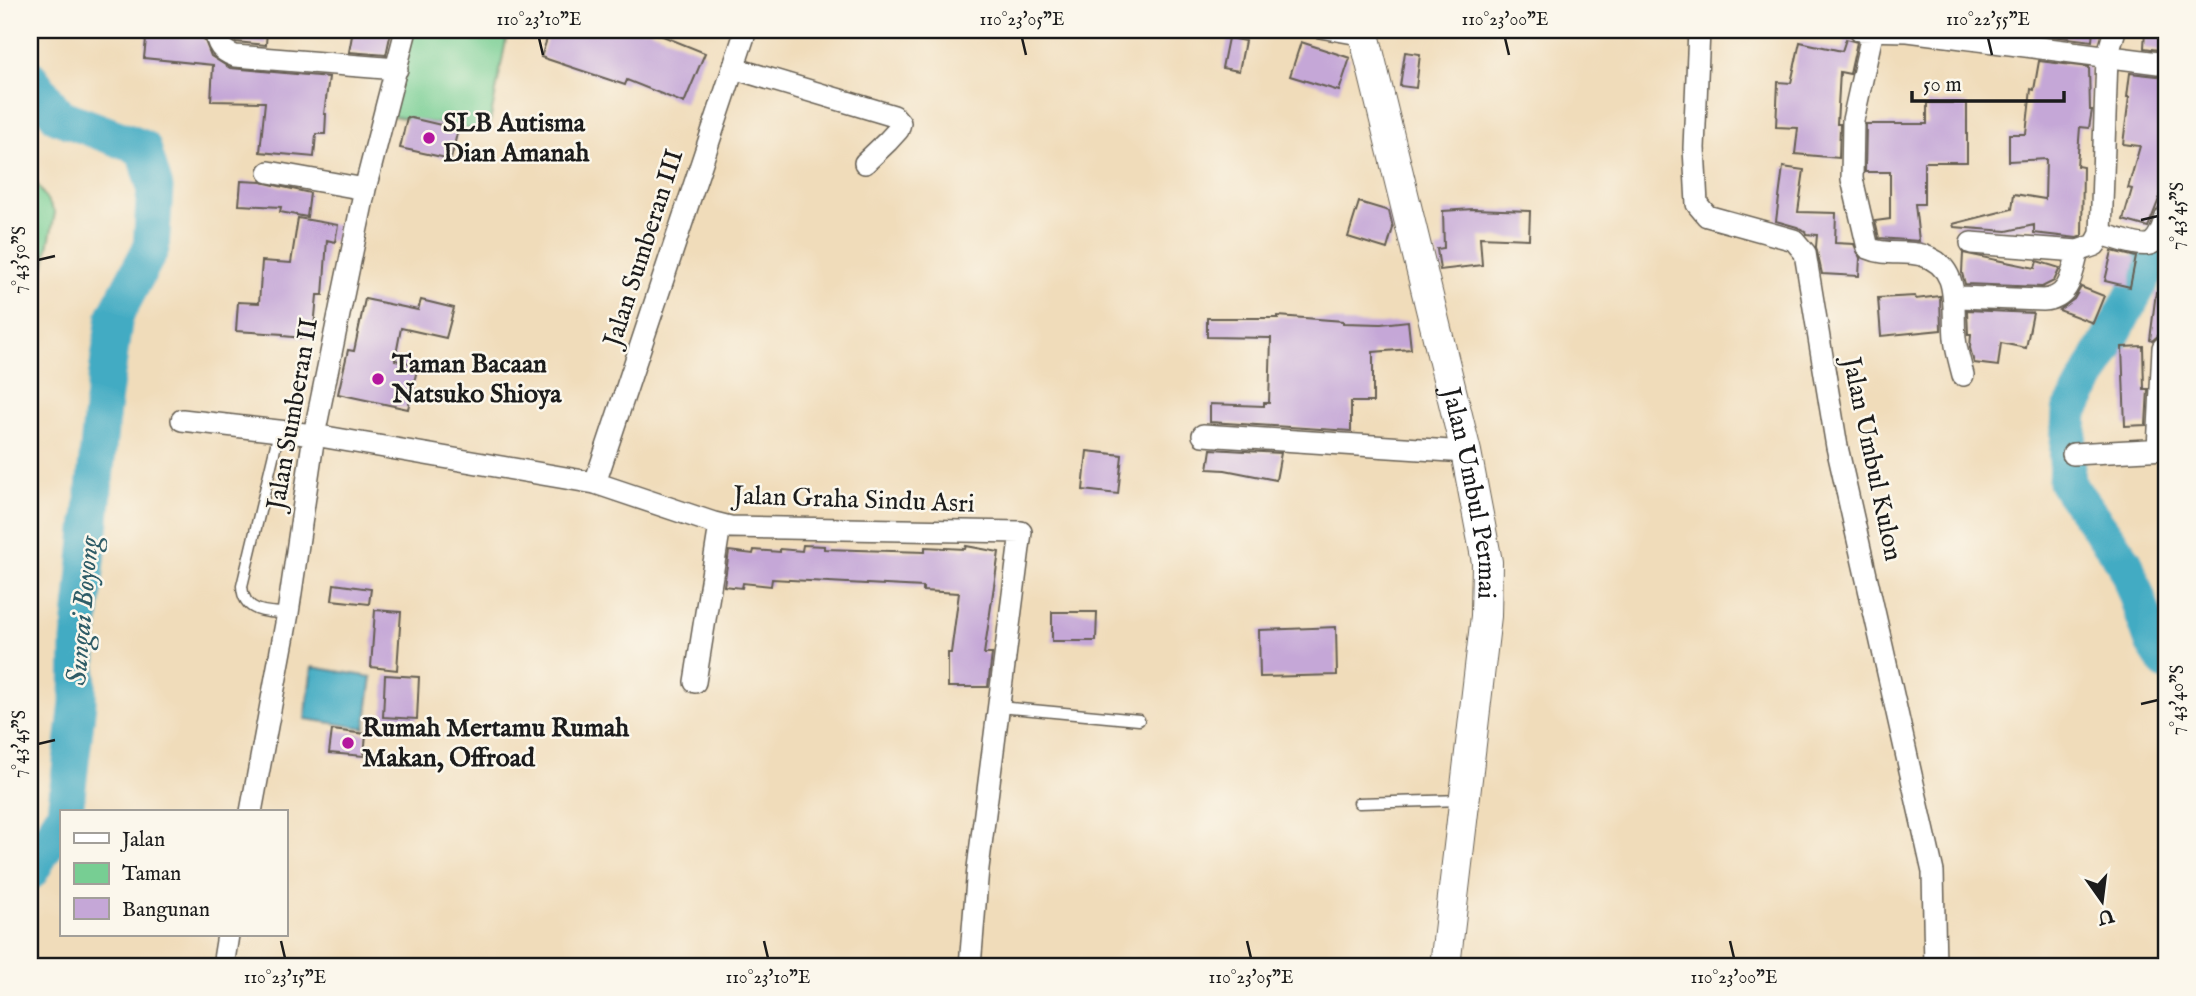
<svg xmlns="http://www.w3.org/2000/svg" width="2196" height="996" font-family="'IM FELL English',serif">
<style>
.green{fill:#77ce93;stroke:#4a7558;stroke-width:2}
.water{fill:#43abc3;stroke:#306470;stroke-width:2}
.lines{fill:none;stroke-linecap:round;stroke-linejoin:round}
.river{stroke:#43abc3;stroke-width:37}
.building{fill:#c5a7d7}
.lane-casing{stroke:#665f53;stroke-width:13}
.street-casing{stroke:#665f53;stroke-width:24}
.secondary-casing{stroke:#665f53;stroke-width:32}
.lane{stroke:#fff;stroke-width:10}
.street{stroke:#fff;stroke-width:21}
.secondary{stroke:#fff;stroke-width:30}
.ticks{fill:none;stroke:#1c1c1c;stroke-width:2.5}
.poi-dot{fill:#b5179e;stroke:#fbf7ec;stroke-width:2.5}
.labels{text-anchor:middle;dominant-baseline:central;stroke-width:5;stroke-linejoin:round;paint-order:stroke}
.poi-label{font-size:26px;font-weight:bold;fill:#1c1c1c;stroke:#fbf7ec;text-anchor:start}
.street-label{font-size:26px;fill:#1c1c1c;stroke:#fbf7ec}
.water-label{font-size:28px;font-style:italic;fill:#2e5c67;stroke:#fbf7ec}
.neatline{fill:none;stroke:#1c1c1c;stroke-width:2.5}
.ticks-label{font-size:18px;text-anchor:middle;fill:#1c1c1c}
</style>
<rect width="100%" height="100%" fill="#fbf7ec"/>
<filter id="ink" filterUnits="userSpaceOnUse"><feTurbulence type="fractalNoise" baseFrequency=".0143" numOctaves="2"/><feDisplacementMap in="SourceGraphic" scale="14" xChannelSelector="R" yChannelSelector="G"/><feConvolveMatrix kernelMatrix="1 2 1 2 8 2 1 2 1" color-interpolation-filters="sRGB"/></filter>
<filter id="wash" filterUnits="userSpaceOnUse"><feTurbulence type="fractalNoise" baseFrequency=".00686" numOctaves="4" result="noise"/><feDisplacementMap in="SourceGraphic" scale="28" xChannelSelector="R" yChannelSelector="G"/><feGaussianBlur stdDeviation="1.57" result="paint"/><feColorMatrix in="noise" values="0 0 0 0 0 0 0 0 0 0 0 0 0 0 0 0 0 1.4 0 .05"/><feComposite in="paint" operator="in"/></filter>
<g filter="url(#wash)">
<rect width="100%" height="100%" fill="#f0dcba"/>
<!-- green -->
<path class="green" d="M406,30h102l-20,102 -103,-17z
M30,173l25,40 -25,124z"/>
<!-- water -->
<path class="water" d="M312,667l60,10 -7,51 -60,-9z"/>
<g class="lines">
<!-- river -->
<path class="river" d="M30,78l28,38 85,32 12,40 -4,60 -36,68 -13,93 -23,232 -1,62 -13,109
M2166,235l-96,177 -4,70 59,81 28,79 13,20
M30,872l31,-53"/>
</g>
<g id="blocks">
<!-- building -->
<path class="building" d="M147,30h51l-1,6h6l8,20 19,12 99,9 -5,37h2l-1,20h-9l-2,23 -54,-5 5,-50 -54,-1 2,-36 -69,-7z
M231,30h36l-1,15 -30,-3 -6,-4z
M353,30l38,2 -5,23 -37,-3z
M550,30h98l57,23 -21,50 -57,-23 -2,5 -84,-28z
M2044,30h49l-1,11 -49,-6z
M2145,30h21v21l-22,-3z
M1228,38l17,3 -6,30 -17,-3z
M1846,39l11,3 -7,32 -10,-2 -3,52h3l-1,34 -44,-4 3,-26 -22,-1 2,-45 13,1 9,-41 42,9z
M1301,42l49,16 -11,33 -49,-15z
M1405,52l15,2 -4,34 -16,-2z
M2039,61l50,6 1,43h2l-3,18 -9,-1 -3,39 6,1 -1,69 -5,2 -43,-5v-8l-27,6 -53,-4 -1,-3 59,-15 2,-15 31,5 1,-40 -37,2v-27h17l5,-45 3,1z
M2130,73l36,4v113l-3,-1 -15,38 -25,-7 9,-31 -4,-1 12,-42 -17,-2 6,-47h-2z
M1927,103h40v59h-43v42h-9l4,37 -40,-3 -4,-17 15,-2v-47h-25l1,-48h61z
M407,117l51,12 -7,30 -51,-11z
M1783,167l21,3 -6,42 38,1 -1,30 19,1 6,14 -1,18 -37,-2 -6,-27 1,-12 -11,-1 -1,-3 -8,-4 -21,-6z
M241,181l20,1 49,11 -3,24 -27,-5 1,-5 -42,-2z
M1359,202l30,9 4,17 -6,21 -39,-12z
M1473,209l57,2 -1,28 -49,-2 2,28 -42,5 -3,-21 7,-1 -1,-37z
M298,218l40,7 -3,17 -8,-2 -4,55h-6l-4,44 -30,-3v-2l-47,-3 2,-29 21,1 3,-42 29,2z
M2112,251l24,6 -6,30 -25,-6z
M1963,253l72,15 2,-7 23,7 -6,13 -12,6 -77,-3 -3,-11z
M2081,287l23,9 -11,27 -34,-13 15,-11z
M2156,292h10v41l-7,2 -7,6 -2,-1z
M1915,296l1,3 24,-3 1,34 -60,6 -3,-38z
M365,299l53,11 3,-10 33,8 -8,30 -45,-10 -6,32 23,5 -10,44 -70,-15 10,-44 6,1z
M1967,310l66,3 -7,35 -25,-5 -3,23 -24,-3 -4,-15 1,-14h-3z
M1278,316l65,5v2l38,1 27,-3 3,28 -38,3v50h-22v29l-141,-9v-18l54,2v-3h5l2,-65 -64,-1v-19h71z
M2143,346l1,43h4l-2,36 -21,1 -3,-79z
M1211,449l70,4 -5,27 -51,-10 -17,-1z
M1087,451l35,4 -4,39 -35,-4z
M803,545l21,1v3l101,3v-5l40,2 1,-3 33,6 -15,102h8l-4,33h-40v-34h3l8,-60 -36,-2v-4l-151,-8 -1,7 -28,-3 -1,5 -18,-2 5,-35 24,3 1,-4 26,2v-3l22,2z
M334,584l37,5 -2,15 -37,-4z
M375,610l26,2 -4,58 -26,-3z
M1052,612h45l-1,29h-44z
M1336,627l1,48 -77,2 -1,-47z
M385,675l34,2 -2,42 -34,-2z
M332,730l34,4 -2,22 -35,-3z"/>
</g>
</g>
<g filter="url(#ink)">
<use href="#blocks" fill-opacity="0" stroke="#665f53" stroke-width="2"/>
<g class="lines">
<defs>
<path id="lane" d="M1306,30l57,10
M279,432l-37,154c1,26 24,27 46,27
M999,707l140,13
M1359,803l104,-3"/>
<path id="street" d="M216,30c0,15 6,21 19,26l162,13
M1699,30l-5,118 3,56 10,12 87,24 11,13 32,194 96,425 2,94
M1860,30l48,1 258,33
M1873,30l-20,90 -1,59 16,69c18,8 35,2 54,7 40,12 30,50 33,83 1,12 5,25 8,37
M733,68l161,48 6,7 -2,7 -10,11 -23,22
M269,172l96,17
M2101,234c12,3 42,15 51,9 8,-5 11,-18 14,-26
M1971,243l107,8 17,-6 6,-11 6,-177 8,-27
M1954,299l5,-2 84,3c28,-2 29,-27 35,-49
M182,420l132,15 281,48 119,40 16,4 291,5 -43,336 -8,98
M1203,435l263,17
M2158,449l5,-101 3,-2
M2073,454l93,-5
M595,483l151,-453
M695,682l25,-157
M251,812l37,-199 26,-178 51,-246 41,-159
M223,966l5,-31"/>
<g id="secondary">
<path id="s1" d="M1363,30l103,422 21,110 -1,54 -41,350"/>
</g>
</defs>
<!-- lane casing -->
<use href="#lane" class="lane-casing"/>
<!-- street casing -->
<use href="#street" class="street-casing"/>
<!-- secondary casing -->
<use href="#secondary" class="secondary-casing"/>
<!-- lane -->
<use href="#lane" class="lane"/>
<!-- street -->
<use href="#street" class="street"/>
<!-- secondary -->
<use href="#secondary" class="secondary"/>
</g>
</g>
<!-- ticks -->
<path class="ticks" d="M539,38l4,17M1022,38l4,17M1505,38l4,17M1988,38l4,17M2141,220l17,-4M38,260l17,-4M2141,704l17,-4M38,744l17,-4M281,941l4,17M764,941l4,17M1247,941l4,17M1730,941l4,17"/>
<!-- markers -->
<g class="poi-dot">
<circle cx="429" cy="138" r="7"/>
<circle cx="378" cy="379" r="7"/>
<circle cx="348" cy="743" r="7"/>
</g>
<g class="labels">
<!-- poi labels -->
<g class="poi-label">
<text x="443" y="123">SLB Autisma<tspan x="443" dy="30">Dian Amanah</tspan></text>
<text x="392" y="364">Taman Bacaan<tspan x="392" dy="30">Natsuko Shioya</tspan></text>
<text x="362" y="728">Rumah Mertamu Rumah<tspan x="362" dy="30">Makan, Offroad</tspan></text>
</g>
<!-- street labels -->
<g class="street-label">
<text transform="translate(644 248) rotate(-72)">Jalan Sumberan III</text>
<text transform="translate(293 414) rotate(-80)">Jalan Sumberan II</text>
<text transform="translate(1872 459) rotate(78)">Jalan Umbul Kulon</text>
<text stroke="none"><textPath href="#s1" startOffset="476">Jalan Umbul Permai</textPath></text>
<text transform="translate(854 500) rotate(2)">Jalan Graha Sindu Asri</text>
</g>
<!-- water labels -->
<g class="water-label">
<text transform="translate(84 611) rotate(-85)">Sungai Boyong</text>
</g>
</g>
<!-- margin -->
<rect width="2196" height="996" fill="none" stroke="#fbf7ec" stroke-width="77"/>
<!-- legend -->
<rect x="60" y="810" width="228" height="126" fill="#fbf7ec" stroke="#a29f99" stroke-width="2"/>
<rect x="74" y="833" width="35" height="10" fill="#ffffff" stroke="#a29f99" stroke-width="2"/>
<text x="122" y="846" font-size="21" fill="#1c1c1c">Jalan</text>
<rect x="74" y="863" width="35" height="21" fill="#77ce93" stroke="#a29f99" stroke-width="2"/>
<text x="122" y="880" font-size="21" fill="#1c1c1c">Taman</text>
<rect x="74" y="898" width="35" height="21" fill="#c5a7d7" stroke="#a29f99" stroke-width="2"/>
<text x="122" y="916" font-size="21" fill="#1c1c1c">Bangunan</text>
<!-- north arrow -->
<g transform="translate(2102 901) rotate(166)" stroke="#fbf7ec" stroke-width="5" paint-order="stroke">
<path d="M0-5L12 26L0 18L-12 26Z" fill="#1c1c1c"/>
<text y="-10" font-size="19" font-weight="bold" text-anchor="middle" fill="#1c1c1c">U</text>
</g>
<!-- scale -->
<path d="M1912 91v10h152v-10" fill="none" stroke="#1c1c1c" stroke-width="3.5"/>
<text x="1923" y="91" font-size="21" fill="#1c1c1c" stroke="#fbf7ec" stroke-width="5" paint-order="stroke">50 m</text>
<rect x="38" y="38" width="2120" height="920" class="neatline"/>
<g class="ticks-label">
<text x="539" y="25">110°23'10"E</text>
<text x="1022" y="25">110°23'05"E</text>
<text x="1505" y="25">110°23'00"E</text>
<text x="1988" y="25">110°22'55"E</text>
<text transform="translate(2177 216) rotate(-90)" y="6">7°43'45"S</text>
<text transform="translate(19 260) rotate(-90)" y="6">7°43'50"S</text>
<text transform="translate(2177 700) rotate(-90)" y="6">7°43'40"S</text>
<text transform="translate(19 744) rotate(-90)" y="6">7°43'45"S</text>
<text x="285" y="983">110°23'15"E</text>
<text x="768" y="983">110°23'10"E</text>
<text x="1251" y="983">110°23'05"E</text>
<text x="1734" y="983">110°23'00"E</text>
</g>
</svg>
